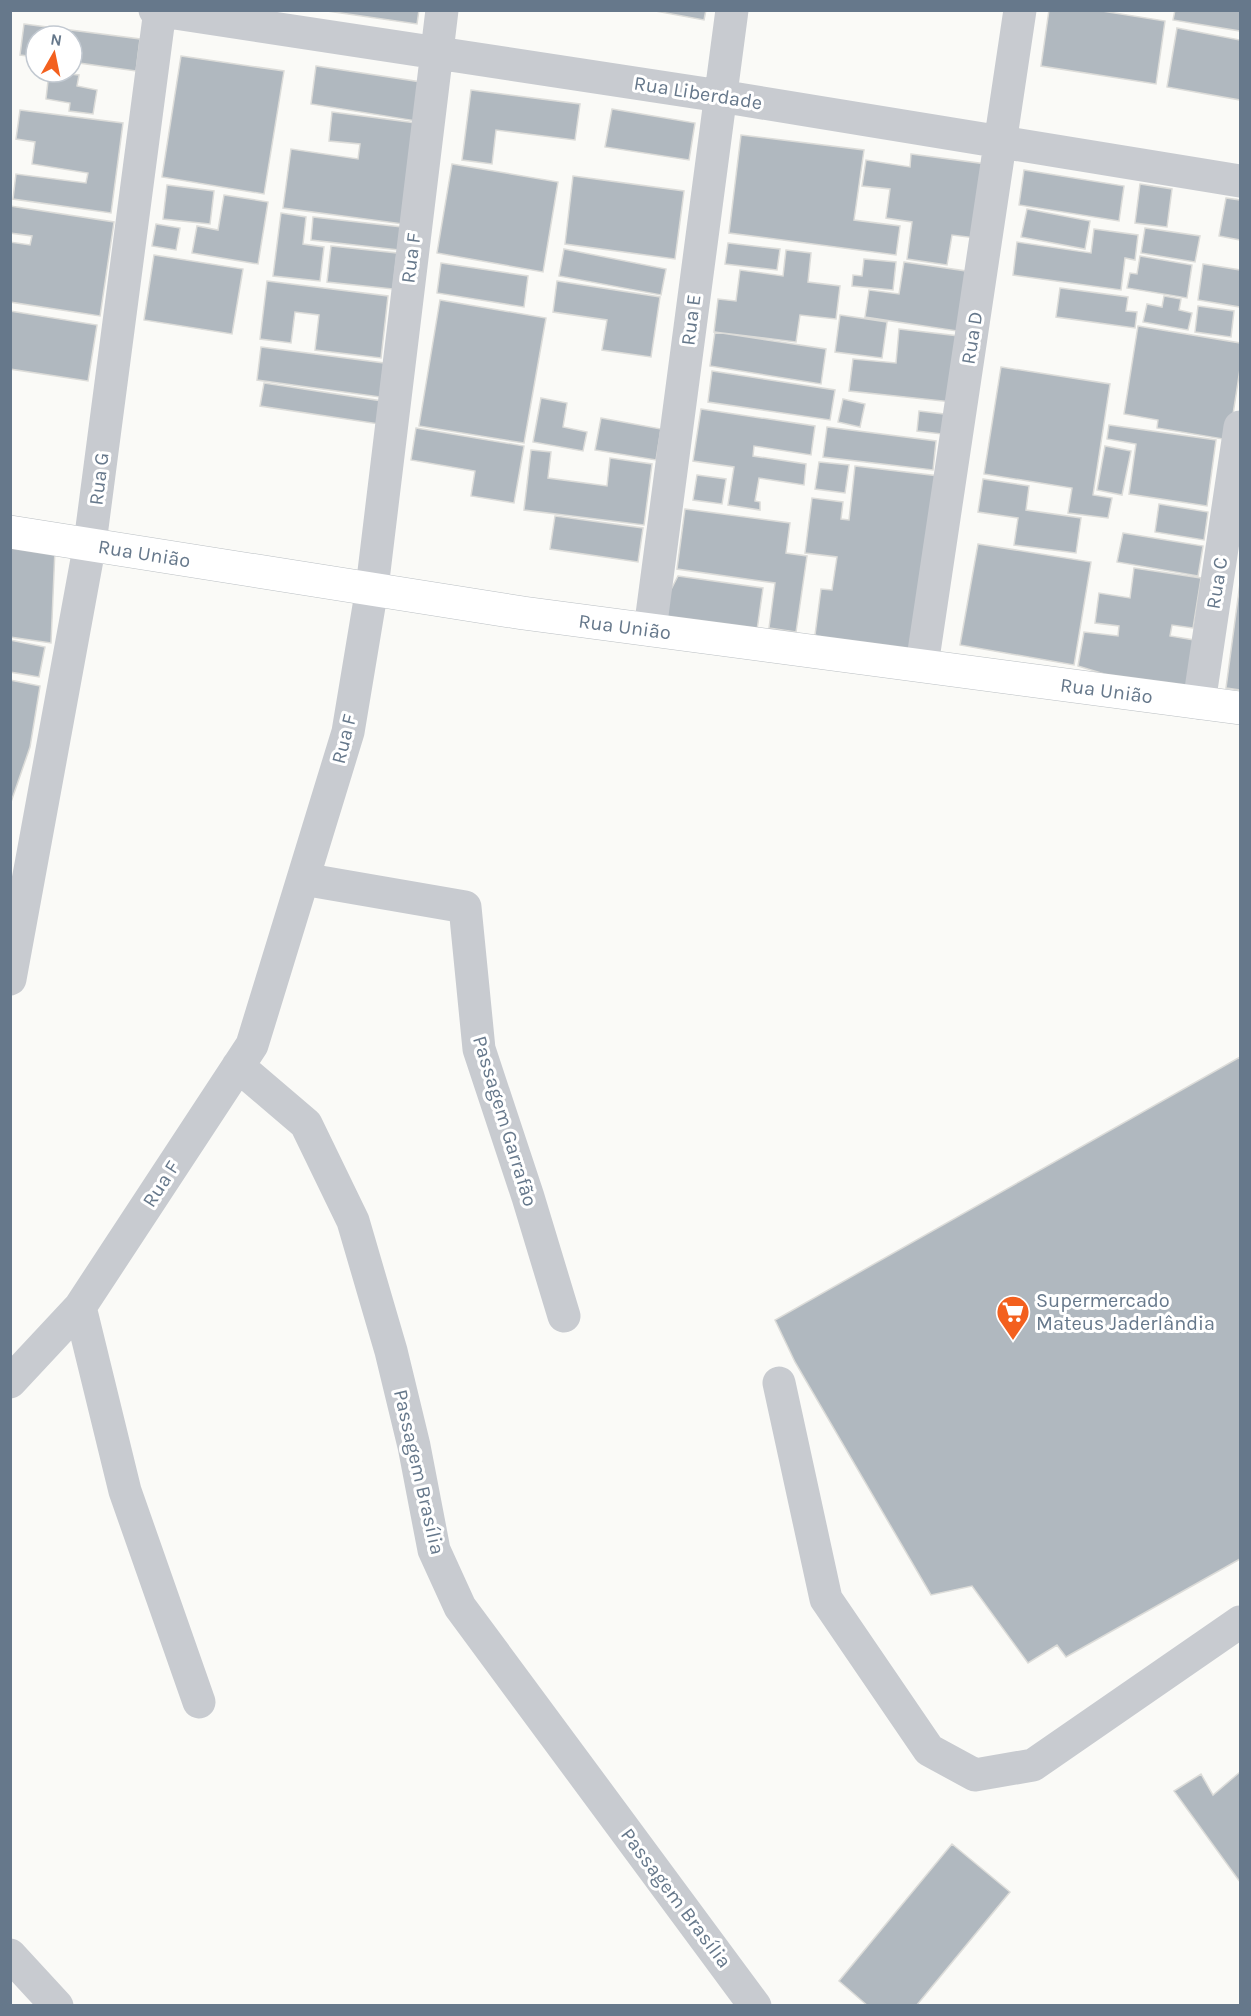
<svg xmlns="http://www.w3.org/2000/svg" width="1251" height="2016" font-family="Karla,sans-serif">
<style>
.building{fill:#b0b8bf;stroke:#dcdcd9;stroke-width:1.5}
.lines{fill:none;stroke-linecap:round;stroke-linejoin:round}
.major-casing{stroke:#babfc3;stroke-width:34}
.minor{stroke:#c8cbd0;stroke-width:33}
.major{stroke:#fff;stroke-width:33}
.labels{text-anchor:middle;dominant-baseline:central;stroke-width:6;stroke-linejoin:round;paint-order:stroke}
.street-label{font-size:20px;fill:#66788b;stroke:#fff}
.poi-label{font-size:20px;fill:#66788b;stroke:#fff;text-anchor:start}
</style>
<rect width="100%" height="100%" fill="#fafaf7"/>
<!-- building -->
<path class="building" d="M320,10h99l-2,14z
M650,10h56l-2,10z
M1049,10h47l69,11 -9,63 -115,-18z
M1175,10h65v21l-67,-11z
M24,24l116,15 -4,32 -64,-9v-26h-36v21l-16,-2z
M1177,28l63,12v60l-73,-13z
M181,56l103,15 -20,123 -102,-17z
M316,66l105,16 -5,39 -105,-17z
M49,72l30,3 -2,11 20,4 -4,24 -24,-3 1,-8 -24,-4z
M471,90l109,14 -5,36 -79,-10 -4,34 -30,-4z
M612,109l83,14 -6,37 -84,-13z
M20,110l103,13 -12,90 -98,-14 3,-25 70,9 2,-10 -56,-9 3,-22 -19,-3z
M332,112l84,11 -13,101 -120,-16 8,-59 67,10 2,-15 -31,-3z
M741,135l123,15 -10,70 46,6 -4,29 -167,-22z
M911,154l75,10 -10,74 -24,-3 -5,30 -40,-6 5,-37 -26,-4 4,-29 -28,-3 4,-26 44,7z
M452,164l106,18 -15,90 -106,-19z
M1024,170l100,16 -5,35 -100,-16z
M573,176l111,15 -9,68 -110,-15z
M1140,184l32,5 -5,38 -32,-4z
M167,185l47,6 -4,33 -47,-5z
M224,195l44,7 -10,62 -66,-11 5,-27 21,4z
M1226,198l14,2v40l-21,-4z
M10,206l104,16 -14,94 -90,-14v-60l20,3 2,-9 -22,-3z
M1027,209l63,12 -5,28 -64,-12z
M281,213l25,4 -3,27 21,3 -4,34 -47,-5z
M313,217l89,10 -3,23 -88,-10z
M156,224l24,4 -4,22 -24,-4z
M1145,228l55,8 -5,26 -54,-9z
M1094,229l44,6 -3,25 -10,-2 -4,32 -108,-15 4,-33 74,11z
M728,243l52,6 -3,21 -52,-6z
M331,246l66,7 -4,36 -66,-7z
M564,249l102,20 -5,26 -102,-19z
M786,250l25,3 -3,29 32,4 -4,33 -36,-4 -4,27 -82,-10 4,-33 18,2 4,-31 43,6z
M154,255l89,14 -11,65 -88,-14z
M1140,256l52,9 -5,33 -60,-10 3,-15 7,1z
M864,259l32,3 -3,28 -41,-4 1,-11 9,1z
M904,262l62,9 -9,60 -92,-14 4,-27 30,4z
M441,263l87,13 -4,31 -87,-14z
M1203,264l37,6v37l-42,-7z
M267,281l121,15 -7,62 -66,-8 4,-35 -24,-3 -4,31 -31,-4z
M557,281l103,16 -9,60 -49,-7 5,-30 -54,-8z
M1060,288l68,9 -2,14 11,1 -2,16 -79,-11z
M1164,296l17,3 -2,11 13,3 -4,17 -45,-8 4,-18 15,3z
M440,300l106,18 -22,125 -105,-17z
M1198,306l36,5 -3,26 -36,-5z
M10,311l87,14 -9,56 -78,-12z
M840,315l47,7 -5,36 -47,-6z
M1138,326l102,17v26l-11,71 -72,-12 1,-8 -34,-6z
M899,329l60,7 -7,66 -103,-11 4,-32 43,4z
M715,332l111,17 -5,35 -111,-18z
M261,347l123,16 -4,34 -123,-17z
M1001,367l109,17 -17,111 19,3 -4,20 -40,-5 4,-25 -88,-14z
M712,371l123,19 -5,30 -122,-18z
M264,383l118,18 -3,23 -119,-18z
M541,398l26,5 -4,24 24,5 -4,19 -50,-9z
M843,399l22,5 -5,23 -22,-5z
M701,409l114,17 -4,29 -57,-9 -1,10 53,8 -2,21 -45,-7 -4,23 5,1v8l-32,-5 6,-38 -41,-6z
M919,411l25,3 -2,20 -25,-3z
M601,418l60,11 -5,31 -61,-10z
M1109,425l107,15 -9,66 -78,-12 7,-50 -29,-5z
M827,427l109,14 -3,29 -110,-13z
M416,428l108,18 -10,57 -43,-7 4,-25 -64,-11z
M1105,446l26,5 -9,44 -25,-5z
M531,450l20,2 -3,26 59,8 3,-28 42,6 -8,61 -120,-15z
M819,462l30,3 -4,28 -30,-4z
M855,466l84,10 -17,189 -107,-30 6,-46 11,1 5,-33 -32,-4 7,-55 31,4 -2,17 8,1z
M697,475l29,4 -4,25 -29,-4z
M983,479l46,7 -3,24 55,8 -5,35 -62,-8 4,-27 -40,-6z
M1159,504l49,8 -4,28 -49,-8z
M685,509l105,14 -4,30 21,3 -11,76 -27,-4 6,-45 -98,-14z
M555,516l88,12 -5,34 -88,-13z
M1123,533l80,13 -5,30 -81,-14z
M978,544l113,18 -17,103 -114,-20z
M10,546l45,3 -4,94 -41,-6z
M1134,568l67,10 -8,50 -21,-3 -2,11 24,4 5,63 -121,-37 6,-34 34,4 1,-10 -24,-3 4,-30 31,5z
M678,576l85,12 -7,49 -106,-7z
M1240,583v107l-14,-2z
M10,640l35,7 -6,30 -29,-5z
M10,680l30,6 -10,61 -20,58z
M1240,1057v502l-174,98 -9,-12 -29,18 -56,-77 -41,9 -136,-233 -20,-42z
M1240,1772v110l-66,-91 27,-17 12,21z
M952,1844l58,48 -94,114h-48l-29,-25z"/>
<g class="lines">
<defs>
<g id="major">
<path id="s1" d="M10,532l513,81 717,95"/>
</g>
</defs>
<!-- major casing -->
<use href="#major" class="major-casing"/>
<!-- minor -->
<path class="minor" d="M155,10l565,86 520,85
M650,630l82,-620
M922,665l98,-655
M1199,703l41,-276
M303,879l162,28 14,142 49,148 36,119
M10,979l80,-436 70,-533
M238,1066l68,58 47,97 38,130 23,95 20,104 26,57 295,399
M80,1307l45,184 74,211
M10,1382l70,-75 172,-262 96,-313 24,-144 70,-578
M779,1383l47,216 103,151 46,25 58,-10 207,-143
M10,1955l47,51"/>
<!-- major -->
<use href="#major" class="major"/>
</g>
<!-- icons -->
<defs>
<symbol id="supermarket-pin" viewBox="-11 -11 22 30"><path d="M0 17L-7.5 6A9.5 9.5 0 1 1 7.5 6Z" fill="#f3601e" stroke="#fff"/><path d="M-6-5.5h2.5l.6 2H6L4.5 2H-2.5L-4.4-4H-6ZM-1.5 3.2a1.3 1.3 0 1 0 .1 0ZM3 3.2a1.3 1.3 0 1 0 .1 0Z" fill="#fff"/></symbol>
</defs>
<g fill-rule="evenodd">
<use href="#supermarket-pin" x="994" y="1293" width="38" height="52"/>
</g>
<g class="labels">
<!-- street labels -->
<g class="street-label">
<text transform="translate(698 93) rotate(9)">Rua Liberdade</text>
<text transform="translate(411 258) rotate(-83)">Rua F</text>
<text transform="translate(691 320) rotate(-83)">Rua E</text>
<text transform="translate(972 338) rotate(-81)">Rua D</text>
<text transform="translate(99 479) rotate(-83)">Rua G</text>
<text stroke="none"><textPath href="#s1" startOffset="136">Rua União</textPath></text>
<text transform="translate(1217 583) rotate(-81)">Rua C</text>
<text stroke="none"><textPath href="#s1" startOffset="622">Rua União</textPath></text>
<text stroke="none"><textPath href="#s1" startOffset="1108">Rua União</textPath></text>
<text transform="translate(344 739) rotate(-76)">Rua F</text>
<text transform="translate(505 1121) rotate(73)">Passagem Garrafão</text>
<text transform="translate(161 1184) rotate(-57)">Rua F</text>
<text transform="translate(419 1472) rotate(77)">Passagem Brasília</text>
<text transform="translate(676 1898) rotate(53)">Passagem Brasília</text>
</g>
<!-- poi labels -->
<g class="poi-label">
<text x="1036" y="1300">Supermercado<tspan x="1036" dy="23">Mateus Jaderlândia</tspan></text>
</g>
</g>
<!-- border -->
<rect width="1251" height="2016" fill="none" stroke="#66788b" stroke-width="24"/>
<!-- north arrow -->
<g transform="translate(54 54) rotate(9)"><circle r="28" fill="#ffffff" stroke="#c2c9d1" stroke-width="1.5"/>
<path d="M0-4.5L10 22L0 15L-10 22Z" fill="#f3601e"/>
<text y="-9" font-size="16" font-weight="bold" text-anchor="middle" fill="#66788b">N</text>
</g>
</svg>
